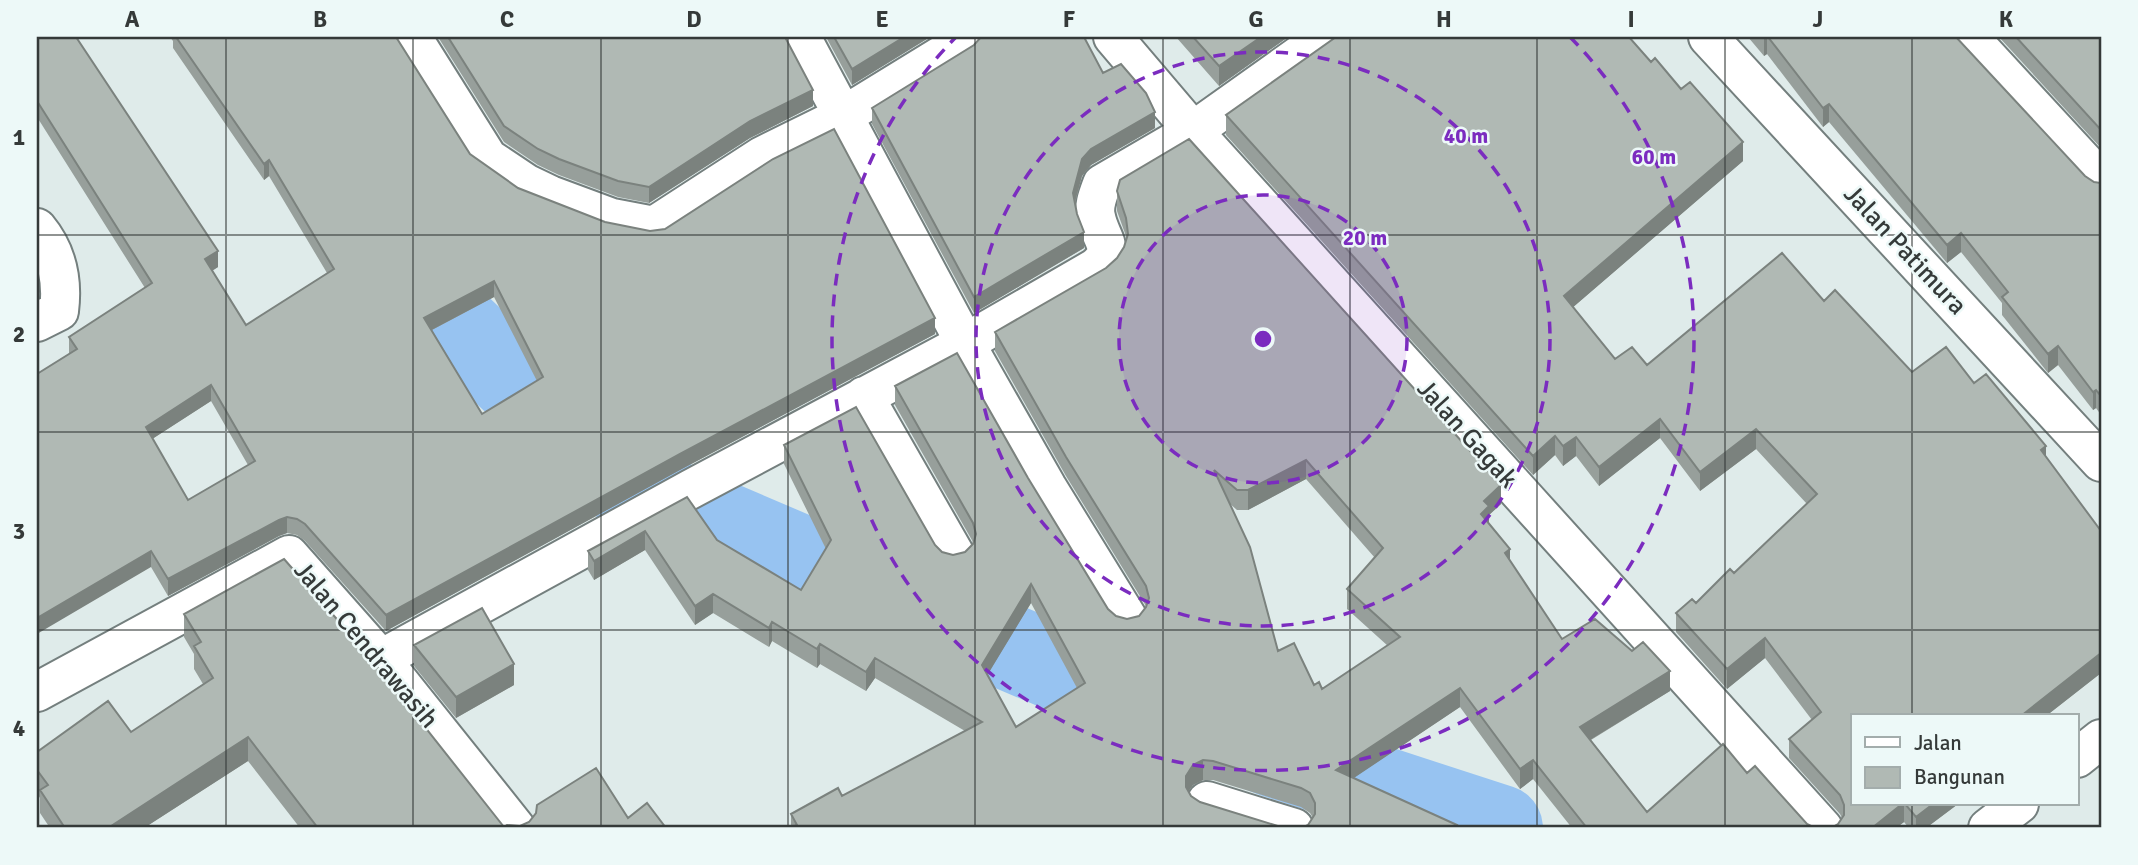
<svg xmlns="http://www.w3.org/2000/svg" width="2138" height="865" font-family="Signika,sans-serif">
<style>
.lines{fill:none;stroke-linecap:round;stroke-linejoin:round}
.river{stroke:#97c3f1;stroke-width:86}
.minor-casing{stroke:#747f7e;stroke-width:42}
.tertiary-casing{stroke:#747f7e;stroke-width:42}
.trunk-casing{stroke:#747f7e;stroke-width:42}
.minor{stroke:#fff;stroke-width:38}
.tertiary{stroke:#fff;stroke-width:38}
.trunk{stroke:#fff;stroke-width:38}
.wall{fill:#979f9b;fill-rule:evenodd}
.shaded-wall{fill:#7b827e}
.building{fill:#b0b9b4;stroke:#7b827e;stroke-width:2;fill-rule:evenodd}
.grid{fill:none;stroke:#353a39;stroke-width:2;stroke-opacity:0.55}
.ring{fill:none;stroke:#7b2cbf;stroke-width:3.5;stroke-dasharray:12 9}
.labels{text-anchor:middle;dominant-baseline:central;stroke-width:5;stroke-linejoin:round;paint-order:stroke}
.street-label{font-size:26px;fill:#353a39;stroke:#edf9f8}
.centre{fill:#7b2cbf;stroke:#edf9f8;stroke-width:3.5}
.ring-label{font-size:21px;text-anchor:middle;font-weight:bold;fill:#7b2cbf;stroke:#edf9f8;stroke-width:5;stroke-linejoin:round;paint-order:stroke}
.neatline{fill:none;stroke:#353a39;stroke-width:2.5}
.grid-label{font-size:23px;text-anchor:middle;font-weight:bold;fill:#353a39}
</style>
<rect width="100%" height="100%" fill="#dfebea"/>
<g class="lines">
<!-- river -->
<path class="river" d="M370,234l24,33 238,224 33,9 386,165 222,89 227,74"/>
<defs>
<path id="minor" d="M412,37l76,121 39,26 23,11 62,23 42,8 108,-70 81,-40 119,-73 3,-6
M801,37l164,306 82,144 80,130
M1113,37l80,94 630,697
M1969,37l132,143
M37,228c20,24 26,52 22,83l-22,11
M864,396l90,157
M381,659l310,-170 274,-146 130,-75c23,-18 5,-29 1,-51 -3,-11 2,-22 6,-33l91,-53 132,-94
M37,692l252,-137 92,104 135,169
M1207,801l87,27"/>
<path id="tertiary" d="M1708,37l393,425"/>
<path id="trunk" d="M2077,758l24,-19
M1988,828l31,-24"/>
</defs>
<!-- minor casing -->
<use href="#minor" class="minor-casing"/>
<!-- tertiary casing -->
<use href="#tertiary" class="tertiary-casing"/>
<!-- trunk casing -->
<use href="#trunk" class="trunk-casing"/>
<!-- minor -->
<use href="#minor" class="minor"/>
<!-- tertiary -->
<use href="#tertiary" class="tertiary"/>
<!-- trunk -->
<use href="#trunk" class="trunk"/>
</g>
<!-- wall -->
<path class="wall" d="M37,37l181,230 -6,4 34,54 81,-52 -58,-97 -5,4 -91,-132v-7l-3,-4h226l74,117 48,34 87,34 330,112 -255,136 -294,161 -81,-90 -8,-6 -10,-2 -8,3 -111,60 -17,-29 -82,-214v-16l76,-49 -108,-171zM494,297l43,84 -55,33 -50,-84zM211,401l37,64 -60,35 -36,-61z
M438,37h347l28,69 -63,32 -101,65 -31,-6 -59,-22 -21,-10 -34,-23z
M826,37h104l-78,48z
M1176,37h112l-69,49z
M1748,37h208l129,139 9,6 7,1v232l-5,-7 -3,2 -35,-45 -10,8 -46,-58v-12l-41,-51 -14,11 -118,-141 -6,5 -56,-73 -3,2z
M1999,37h102v111z
M974,45l129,28 52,55 -64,37 -9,11 -7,27 9,45 -110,65 -102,-189v-16z
M1651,62l92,99 -170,146 42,52 32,6 177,-64 88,71 62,11 72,74 55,216 -55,43h-193v88h105l-32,24h-17l-5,-6 -8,6h-65l7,-4 4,-6 -2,-4 -51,-56v-19l23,-19 -47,-62 -38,31 -51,-57v-19l20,-10 38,-30 73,-69 -51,-55 -56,42 -40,-53 -61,48 -23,-30 -13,10 -8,-11 -22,20 -307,-340v-20z
M1117,191l384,313 -12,11v8l21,38 52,78 108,52 -79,49 56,72 100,-39 60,51 8,4h-243l-39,-49 -13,10 -60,-82 -107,71 104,50 -149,-3 5,-7 -3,-5 -9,-6 -88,-27h-10l-10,5 -5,7 -397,36v-14l51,-18 123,-65 -90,-53 -9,13 -46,-27 -3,4 -45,-27 -3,6 -56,-34 -18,12 -50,-75 -51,30 -6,-10v-19l99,-54 30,43 84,50 25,-41 -42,-85v-19l151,100 7,7 11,3 12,-3 8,-8v-2l-78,-137v-19l133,92 80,131 8,7 11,3 12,-3 7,-8v-2l-80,-130 -71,-125v-19l111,-64 11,-10 7,-11 3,-8 -10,-28zM1306,479l69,79 -28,31v20l41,37 -66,43 -8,-4 -36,-34 -49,-148 8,7h11zM1031,603l46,85 -61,39 -29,-52z
M184,614l320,213 124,-9 38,10h-366l-52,-67 -104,67h-94l-10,-15v-15l-3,-5v-41l94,-20 72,-48 -9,-15v-15l-10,-17z
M414,645l100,40 -58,33 -42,-52z"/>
<!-- shaded-wall -->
<path class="shaded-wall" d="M904,37h26l-78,48v-16z
M1261,37h27l-69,49v-20z
M1766,37h1v17l-3,2v-18z
M813,90v16l-63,32 -101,65v-16l101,-66z
M1829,104v18l-6,5v-19z
M1155,112v16l-64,37 -9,11 -9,33v-16l9,-34 9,-10z
M1743,142v19l-179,154v-19z
M269,160v16l-5,4v-16z
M1084,232v16l-110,65v-16z
M1961,233v19l-14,11v-18z
M218,251v16l-13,8v-16z
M494,281v16l-70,37v-16z
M935,318v16l-255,136 -294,161v-16l294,-161z
M2058,346v19l-10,8v-19z
M211,385v16l-65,42v-16z
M2096,390v18l-3,2v-18z
M1660,419v19l-61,48v-19z
M1756,429v20l-56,42v-19z
M1555,436v19l-22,20v-19z
M1576,437v19l-13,10v-20z
M2046,446v19l-5,-15z
M1306,460v19l-58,31v-20z
M1501,485v19l-12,11v11l-8,-12 3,-13z
M287,517v16l-8,3 -111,60v-17l111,-59z
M645,531v19l-51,30v-19z
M1510,549v19l-5,-15z
M151,551v16l-114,67v-16z
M1031,584v19l-49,81v-19z
M713,594v19l-18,12v-19z
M772,622v19l-3,6v-19z
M1765,638v20l-38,31v-20z
M820,644v20l-3,4v-19z
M2101,653v20l-55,43h-25z
M875,658v20l-9,13v-19z
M514,664v21l-58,33v-21z
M1670,671v20l-90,55v-19z
M1460,688v19l-124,83v-20z
M248,737v24l-104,67h-36z
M1203,760v20l-10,5 -7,10v-19l7,-11z
M1533,760v19l-13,10v-20z
M1902,804h2v18l-8,6h-24z
M1933,804h25l-32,24h-10v-11z"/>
<!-- building -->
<path class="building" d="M37,37h39l142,214 -13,8 41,66 88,-56 -65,-109 -5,4 -88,-127h220l74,117 48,34 87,34 45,9 15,-2 108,-70 61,-30 101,189 -255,136 -294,161 -81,-91 -8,-5 -10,-2 -8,3 -111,59 -17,-28 -114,67v-244l40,-25 -8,-12 83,-54 -115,-182zM494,281l49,96 -61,37 -58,-96zM211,385l44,76 -67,39 -42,-73z
M448,37h337l28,53 -63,31 -101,66 -31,-6 -59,-22 -21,-10 -34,-23z
M834,37h70l-52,32z
M981,37h103l19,36 18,-9 25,29 9,19 -64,37 -9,10 -9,34 4,21 7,18 -110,65 -102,-189 102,-63z
M1193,37h68l-42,29z
M1336,37h293l22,25 4,-4 26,31 9,-7 53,60 -179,154 51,63 17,-12 15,18 135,-112 42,48 11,-11 77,82 34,-25 28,36 12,-9 60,72 -5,4 60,81v122l-80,63h-168v88h49l-30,24h-41l7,-4 6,-9v-10l-4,-10 -51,-56 32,-27 -56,-74 -38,31 -51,-56 16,-14 4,4 34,-34 4,4 83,-79 -61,-65 -56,43 -40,-53 -61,48 -23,-30 -13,9 -8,-10 -22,20 -307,-341z
M1768,37h188l129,139 9,6 7,1v213l-5,-6 -3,2 -35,-46 -10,8 -46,-57 6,-5 -47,-59 -14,12 -118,-141 -6,4z
M2016,37h85v93z
M1189,139l312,346 -17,16 5,5 -8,8 29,35 -5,4 57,86 33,-20 37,32 11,-9 27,29 -90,56 67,85 76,-68 24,29 8,-7 52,58 8,4h-228l-54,-68 -13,9 -60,-81 -124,82 121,55 -2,3h-153l6,-3 7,-11v-11l-5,-10 -9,-5 -88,-27 -10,-1 -10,5 -7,11v11l5,9 9,6 84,26h-494l7,-3 -6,-11 47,-26 4,8 140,-74 -107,-64 -9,14 -46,-28 -3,5 -45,-27 -3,6 -56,-34 -18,12 -50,-75 -51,30 -6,-10 99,-54 30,43 84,50 30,-50 -47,-95 72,-38 79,138 7,7 11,3 12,-3 8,-8 3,-10 -3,-11 -78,-137 62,-33 71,125 80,131 8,7 11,3 12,-3 7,-9 3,-9 -3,-12 -80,-129 -71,-125 111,-64 11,-10 7,-11 4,-13 -2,-16 -9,-27 3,-11zM1306,460l77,88 -36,41 53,48 -78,52 -3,-7 -5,3 -20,-42 -16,8 -28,-104 -36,-77 23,20h11zM1031,584l54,99 -69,44 -34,-62z
M284,559l80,91 140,177 3,-2 13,1 9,-4 7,-9 1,-8 59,-37 32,50 19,-15 19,25h-348l-70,-91 -140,91h-43l-25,-38 8,-5 -11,-15v-18l71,-51 23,31 82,-54 -19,-32 7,-4 -17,-28z
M482,608l32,56 -58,33 -42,-52z
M1905,804h28l-17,13z"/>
<!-- grid -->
<path class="grid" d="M226,37v791M413,37v791M601,37v791M788,37v791M975,37v791M1163,37v791M1350,37v791M1537,37v791M1725,37v791M1912,37v679M37,235h2064M37,432h2064M37,630h2064M1912,804v24"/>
<!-- distance rings -->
<circle cx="1263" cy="339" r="144" fill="#7b2cbf" fill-opacity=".12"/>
<g class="ring">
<circle cx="1263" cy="339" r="144"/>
<circle cx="1263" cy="339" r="287"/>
<path d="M1570 37A431 431 0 1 1 956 37"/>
</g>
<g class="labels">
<!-- street labels -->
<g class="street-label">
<text transform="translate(1905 250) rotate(47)">Jalan Patimura</text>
<text transform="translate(1467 434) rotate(48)">Jalan Gagak</text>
<text transform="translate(366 645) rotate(50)">Jalan Cendrawasih</text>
</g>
</g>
<circle cx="1263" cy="339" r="10" class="centre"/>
<g class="ring-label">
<text x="1466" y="143">40 m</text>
<text x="1654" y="164">60 m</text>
<text x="1365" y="245">20 m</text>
</g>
<!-- border -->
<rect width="2138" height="865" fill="none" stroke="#edf9f8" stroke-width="77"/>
<!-- legend -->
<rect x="1851" y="714" width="228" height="91" fill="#edf9f8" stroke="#a3adac" stroke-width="2"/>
<rect x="1865" y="737" width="35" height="10" fill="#ffffff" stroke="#a3adac" stroke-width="2"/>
<text x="1914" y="750" font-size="21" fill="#353a39">Jalan</text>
<rect x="1865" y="767" width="35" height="21" fill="#b0b9b4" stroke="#a3adac" stroke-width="2"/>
<text x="1914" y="784" font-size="21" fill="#353a39">Bangunan</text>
<rect x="38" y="38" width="2062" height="788" class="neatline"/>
<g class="grid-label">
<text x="132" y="27">A</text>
<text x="320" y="27">B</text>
<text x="507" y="27">C</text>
<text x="694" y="27">D</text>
<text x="882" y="27">E</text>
<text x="1069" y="27">F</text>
<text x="1256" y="27">G</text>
<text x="1444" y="27">H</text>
<text x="1631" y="27">I</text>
<text x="1818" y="27">J</text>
<text x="2006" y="27">K</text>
<text x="19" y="145">1</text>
<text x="19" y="342">2</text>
<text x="19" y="539">3</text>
<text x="19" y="736">4</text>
</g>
</svg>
